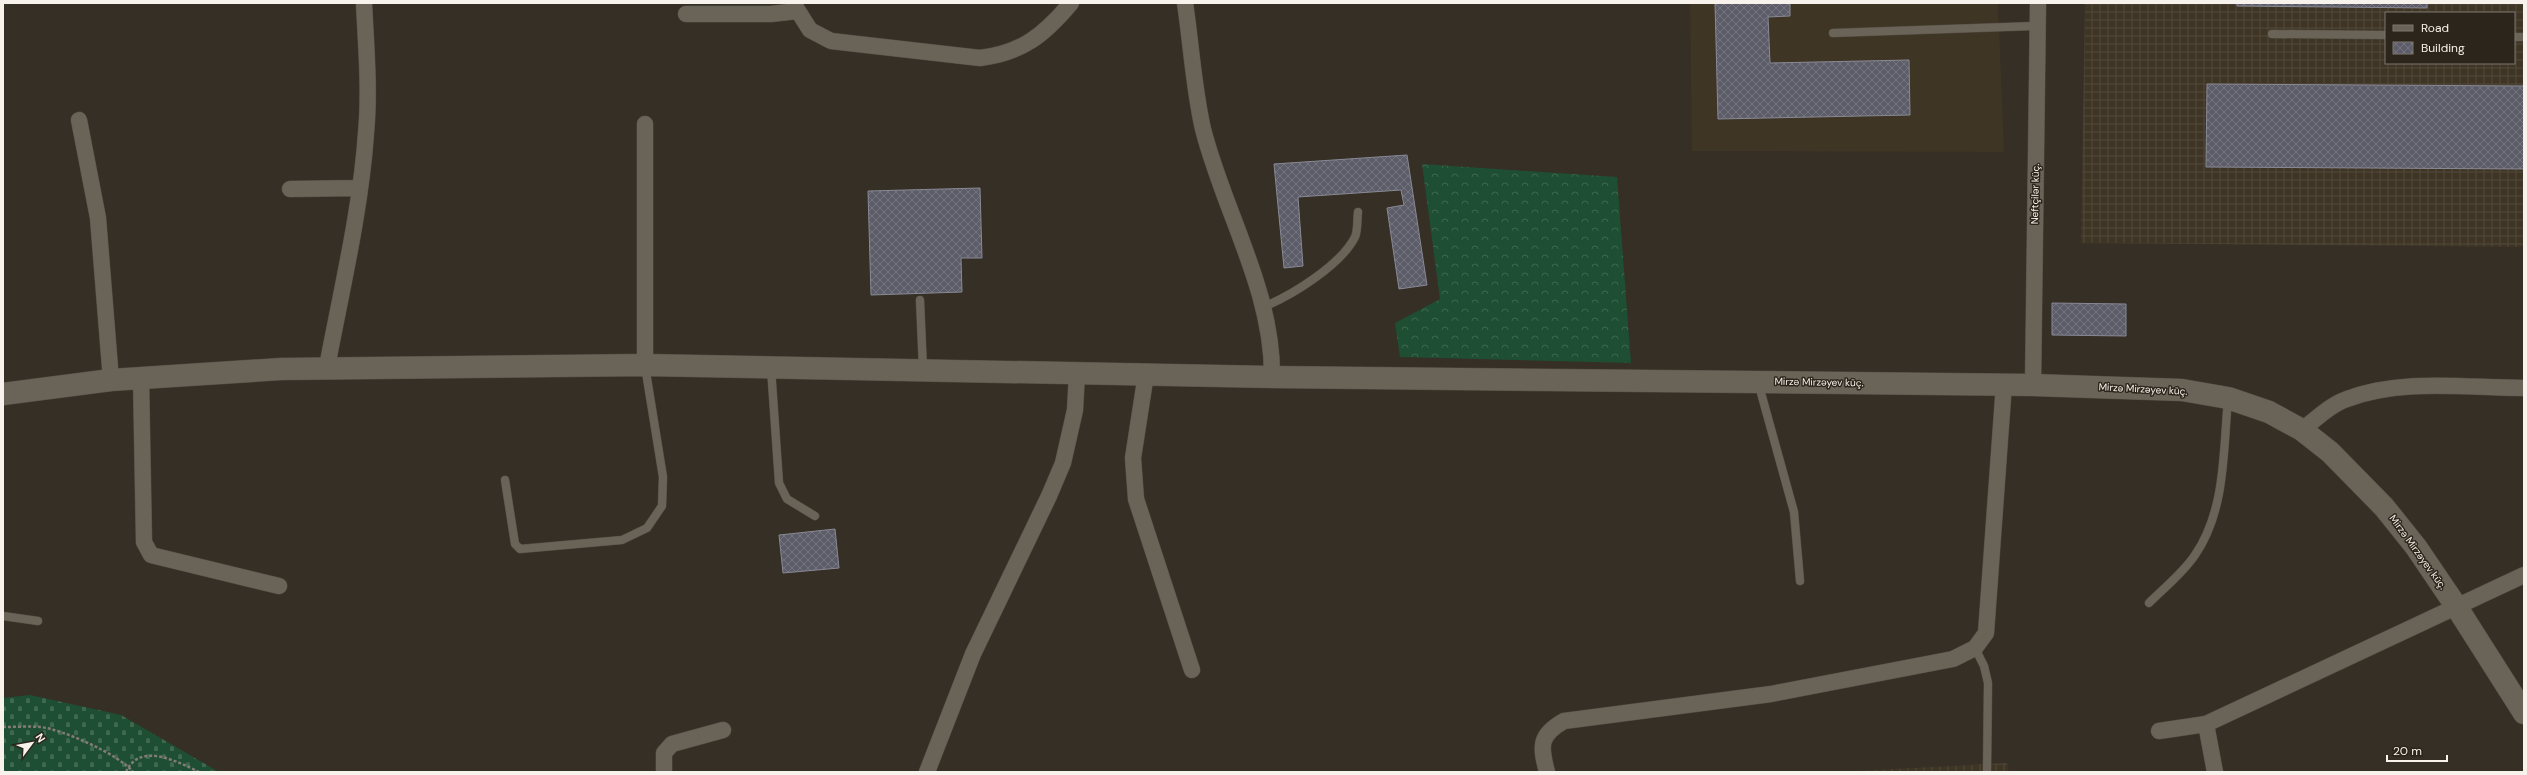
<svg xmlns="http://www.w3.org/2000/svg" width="2527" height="775" font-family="'DM Sans',sans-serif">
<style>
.industrial{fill:url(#industrial-grid);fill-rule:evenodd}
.built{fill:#3f3525}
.forest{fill:url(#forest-crowns)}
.cemetery{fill:url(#cemetery-stones)}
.building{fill:url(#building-cross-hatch);stroke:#898996}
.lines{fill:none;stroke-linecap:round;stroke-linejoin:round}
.service-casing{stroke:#514c43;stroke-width:9}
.minor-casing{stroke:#514c43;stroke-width:17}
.secondary-casing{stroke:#514c43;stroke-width:23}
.path{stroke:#827c74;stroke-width:2.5;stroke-dasharray:3 2;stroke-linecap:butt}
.service{stroke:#6a6357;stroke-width:8}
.minor{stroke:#6a6357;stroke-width:16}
.secondary{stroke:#6a6357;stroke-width:22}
.labels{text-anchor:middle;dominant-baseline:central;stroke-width:3;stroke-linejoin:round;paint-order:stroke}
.street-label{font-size:10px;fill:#f7f2ec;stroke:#2b251b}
</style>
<defs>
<pattern id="industrial-grid" width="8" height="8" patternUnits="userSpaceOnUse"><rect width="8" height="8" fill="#3f3525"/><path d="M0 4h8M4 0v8" fill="none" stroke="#52493a"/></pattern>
<pattern id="forest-crowns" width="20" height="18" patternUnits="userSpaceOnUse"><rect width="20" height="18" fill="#1e4e33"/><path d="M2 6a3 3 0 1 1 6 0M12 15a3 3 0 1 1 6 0" fill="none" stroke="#3f6851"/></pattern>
<pattern id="cemetery-stones" width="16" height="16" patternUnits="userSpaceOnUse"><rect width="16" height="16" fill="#1e4e33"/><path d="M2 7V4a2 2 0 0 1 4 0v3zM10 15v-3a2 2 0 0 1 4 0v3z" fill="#3f6851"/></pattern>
<pattern id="building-cross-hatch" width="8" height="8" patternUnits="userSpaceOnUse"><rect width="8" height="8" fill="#5d5d69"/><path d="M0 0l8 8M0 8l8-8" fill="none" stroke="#75757f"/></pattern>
</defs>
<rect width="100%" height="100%" fill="#352f25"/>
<!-- industrial -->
<path class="industrial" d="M2085,3h439v244l-443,-4zM2386,13h128v50h-128z
M2007,763l2,9h-171z"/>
<!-- built -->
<path class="built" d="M1690,3h308l6,149 -312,-1z"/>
<!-- forest -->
<path class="forest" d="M1422,164l195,13 14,186 -231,-6 -5,-34 45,-24z"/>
<!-- cemetery -->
<path class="cemetery" d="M30,695l91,20 98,57h-216v-74z"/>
<!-- building -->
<path class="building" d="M1715,3h75v13l-22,1 2,46 139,-3 1,55 -192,4z
M2237,3h190v5l-190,-2z
M2207,84l317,2v83l-318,-2z
M1407,155l20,130 -28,4 -12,-81 17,-3 -3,-15 -103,7 5,69 -19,2 -10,-104z
M980,188l2,70h-21l1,34 -91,3 -3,-104z
M2052,303l74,1v32l-74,-1z
M835,529l4,39 -56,5 -4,-38z"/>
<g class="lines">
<defs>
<path id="service" d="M1833,33l204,-7
M2272,34l114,1
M2514,37h10
M920,300l3,69
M1263,307c28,-11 78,-42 92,-70 3,-7 2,-17 3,-25
M771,368l8,115 8,16 28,17
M1758,382l36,130 6,69
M505,480l10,64 5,5 102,-9 25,-12 15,-22 1,-29 -18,-111
M2149,603c15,-15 34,-30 46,-48 31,-45 28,-104 33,-156
M3,616l35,5
M1975,648l9,18 4,17 -1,89"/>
<path id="minor" d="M793,3l17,27 21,11 149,17c42,-5 64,-23 91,-55
M1185,3c6,40 9,88 18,126 21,83 70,161 69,248
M686,14h85l26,-3
M79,120l19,98 13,162
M290,189l69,-1
M645,365v-241
M327,367c14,-75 34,-158 39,-234 4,-43 0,-87 -2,-130
M1146,374l-13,84 3,41 56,171
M141,378l3,164 7,13 128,31
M2033,385l5,-382
M2302,430c14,-11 28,-25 45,-31 55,-21 120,-11 177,-11
M2159,731l47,-7
M664,772v-19l8,-9 51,-14
M927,772l46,-118 76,-158 14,-33 12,-53 2,-37
M1547,772c-7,-26 -8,-37 17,-51l207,-27 182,-35 22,-11 11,-15 18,-249
M2215,772l-9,-48 318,-149"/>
<path id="secondary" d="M3,394l108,-14 170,-11 364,-4 627,12 761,8 149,5 46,8 41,14 33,18 28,22 54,55 32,40 40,59 68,107"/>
</defs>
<!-- service casing -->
<use href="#service" class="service-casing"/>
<!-- minor casing -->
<use href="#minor" class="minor-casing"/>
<!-- secondary casing -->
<use href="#secondary" class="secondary-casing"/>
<!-- path -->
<path class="path" d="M3,727c12,0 25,-1 37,0 22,2 80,28 93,45
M126,772c14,-31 52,-10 73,0"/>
<!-- service -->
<use href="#service" class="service"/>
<!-- minor -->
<use href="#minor" class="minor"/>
<!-- secondary -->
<use href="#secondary" class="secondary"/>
</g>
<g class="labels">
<!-- street labels -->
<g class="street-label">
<text transform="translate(2035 194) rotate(-89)">Neftçilər küç.</text>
<text transform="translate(1819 382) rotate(1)">Mirzə Mirzəyev küç.</text>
<text transform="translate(2143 389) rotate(3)">Mirzə Mirzəyev küç.</text>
<text transform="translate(2418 552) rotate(54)">Mirzə Mirzəyev küç.</text>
</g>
</g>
<!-- border -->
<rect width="2527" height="775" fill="none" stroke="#f7f2ec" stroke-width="8"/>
<!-- legend -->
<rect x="2385" y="12" width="130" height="52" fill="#2b251b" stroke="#7d776f"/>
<rect x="2393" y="25" width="20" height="6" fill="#6a6357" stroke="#7d776f"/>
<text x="2421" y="32" font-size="12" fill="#f7f2ec">Road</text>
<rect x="2393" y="42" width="20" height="12" fill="url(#building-cross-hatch)" stroke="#7d776f"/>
<text x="2421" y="52" font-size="12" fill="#f7f2ec">Building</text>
<!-- north arrow -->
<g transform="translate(32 743) rotate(58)" stroke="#2b251b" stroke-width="3" paint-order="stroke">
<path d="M0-3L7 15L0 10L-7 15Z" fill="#f7f2ec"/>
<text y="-6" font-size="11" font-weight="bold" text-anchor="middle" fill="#f7f2ec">N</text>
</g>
<!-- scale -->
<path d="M2387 755v6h60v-6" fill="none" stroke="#f7f2ec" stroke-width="2"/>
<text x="2393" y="755" font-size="12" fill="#f7f2ec" stroke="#2b251b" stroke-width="3" paint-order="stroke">20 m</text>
</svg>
